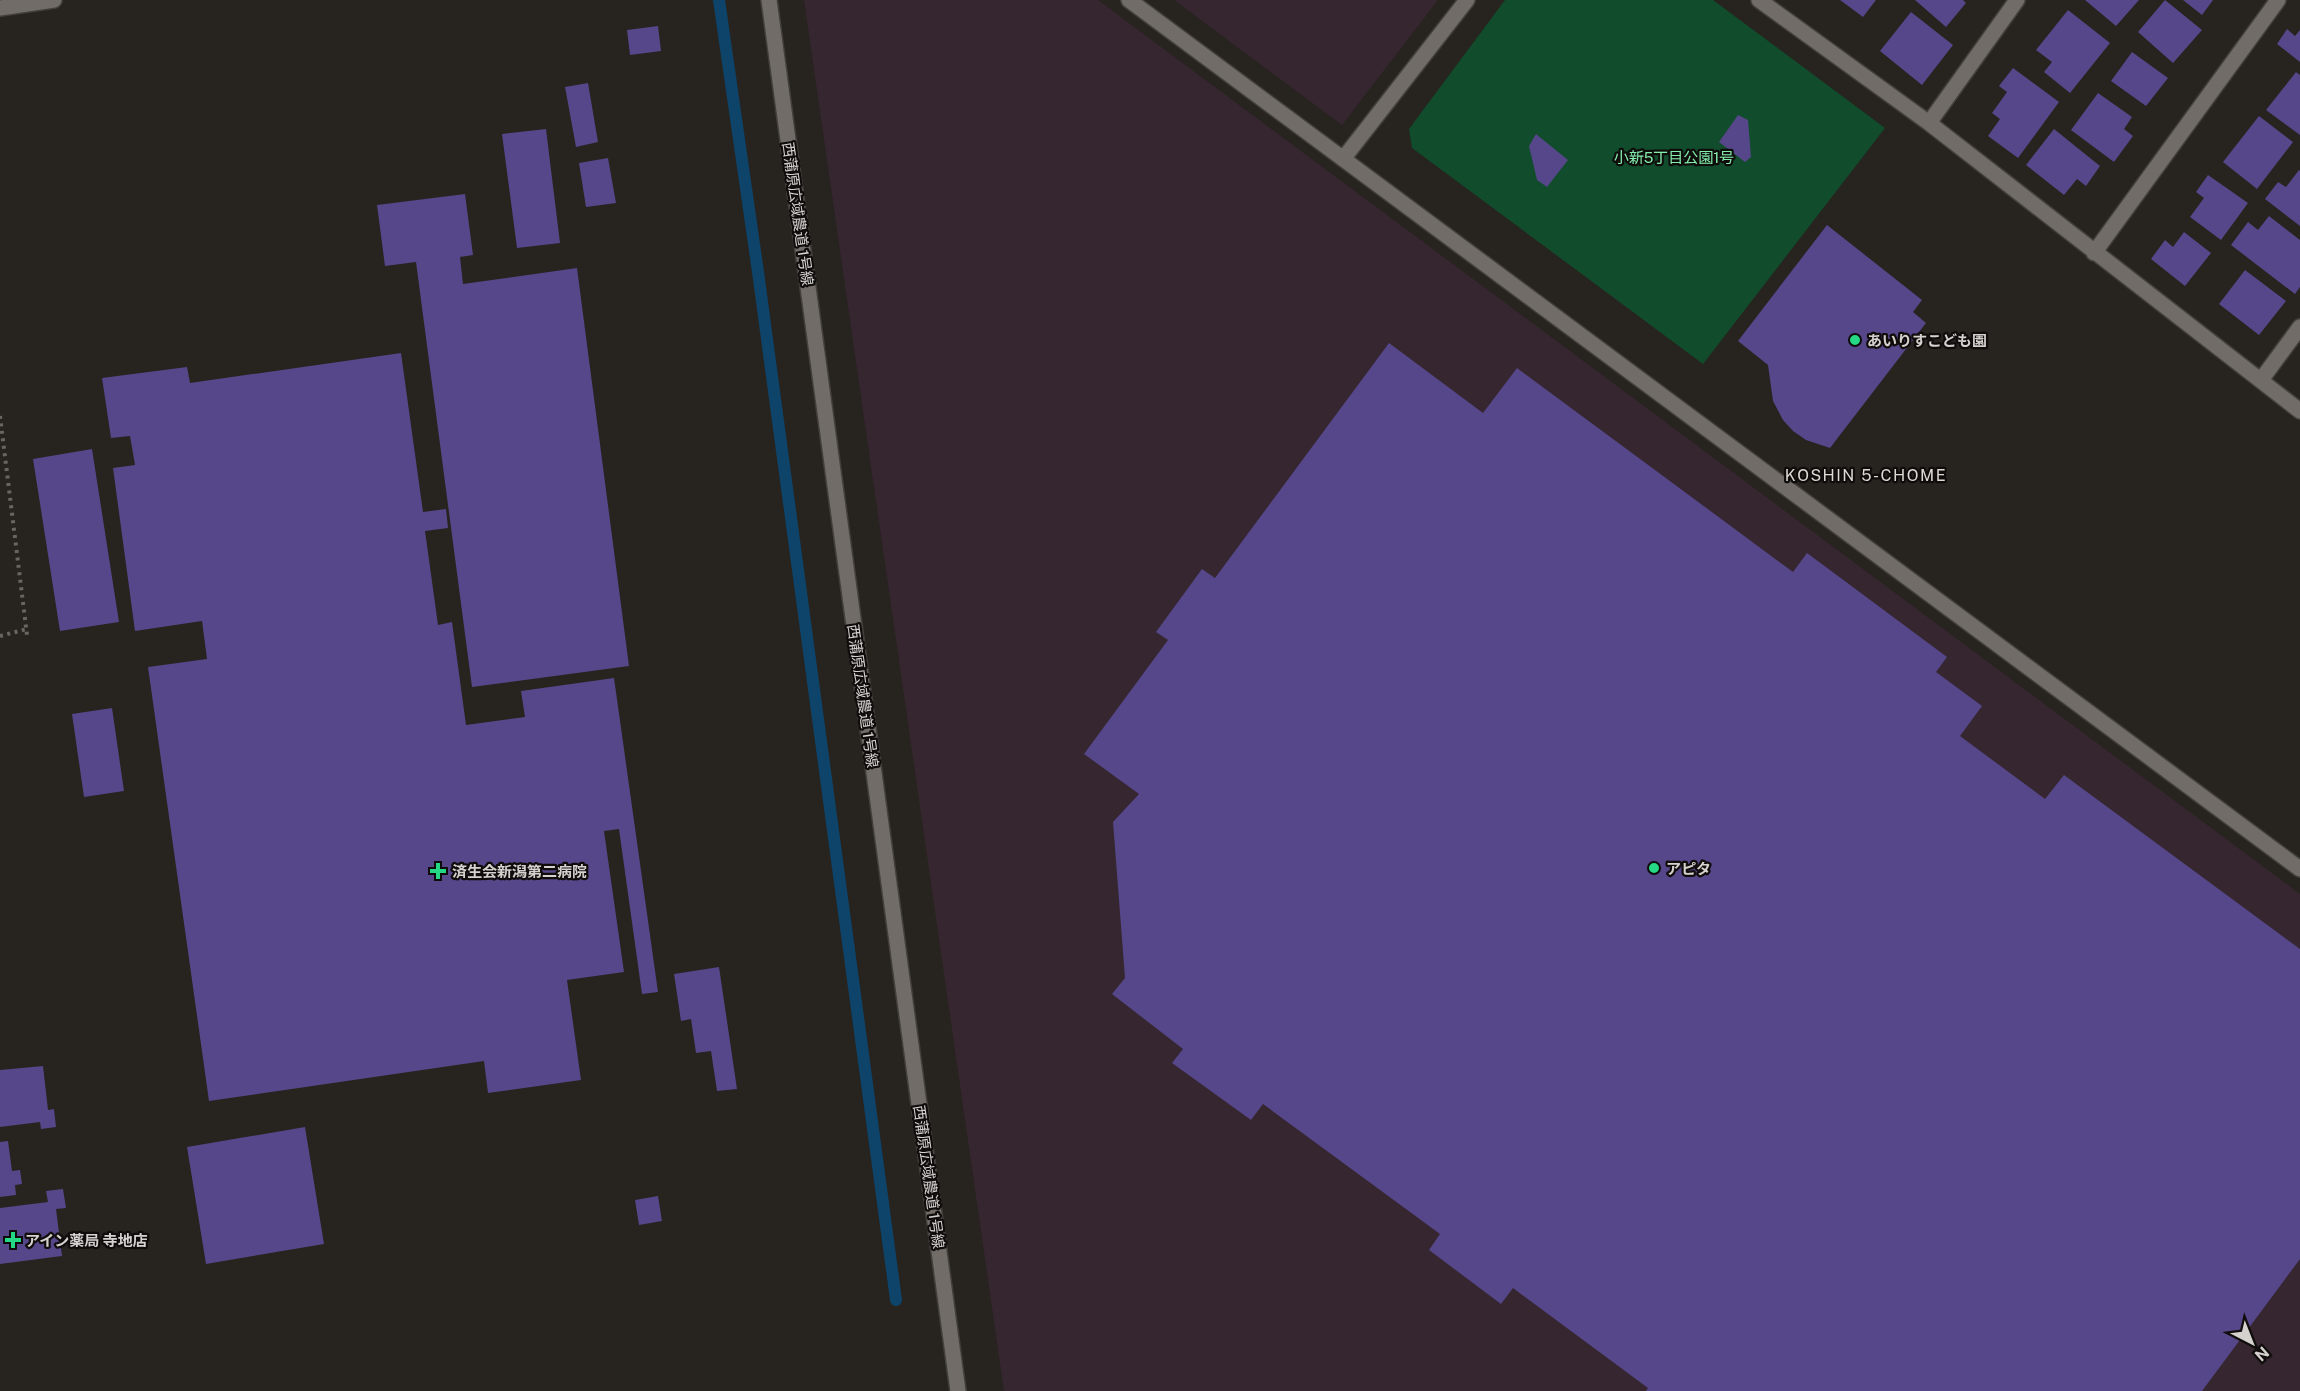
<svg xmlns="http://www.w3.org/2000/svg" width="2300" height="1391" font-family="'Public Sans','Noto Sans JP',sans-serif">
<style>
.commercial{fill:#362630}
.green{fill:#114c2c}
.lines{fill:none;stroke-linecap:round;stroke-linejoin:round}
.stream{stroke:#0e446a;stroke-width:12}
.building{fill:#554789}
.street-casing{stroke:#43403c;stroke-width:18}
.secondary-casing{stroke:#43403c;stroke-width:18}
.path{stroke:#696561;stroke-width:4;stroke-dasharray:3 4.5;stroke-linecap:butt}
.street{stroke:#716c67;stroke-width:15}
.secondary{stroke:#716c67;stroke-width:15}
.poi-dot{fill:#25d886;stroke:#0f0d0b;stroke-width:2}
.labels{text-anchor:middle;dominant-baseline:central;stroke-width:4.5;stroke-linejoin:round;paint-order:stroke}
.park-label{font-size:15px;fill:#83edab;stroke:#0f0d0b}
.street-label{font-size:15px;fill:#d4d1ce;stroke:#0f0d0b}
.poi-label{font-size:15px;font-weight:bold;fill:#d4d1ce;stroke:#0f0d0b;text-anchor:start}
.neighbourhood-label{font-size:16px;letter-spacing:1.5px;fill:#ded9d3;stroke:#0f0d0b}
</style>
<rect width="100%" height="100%" fill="#27231f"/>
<!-- commercial -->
<path class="commercial" d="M804,0h294l1202,894v497h-1296z
M1174,0h264l-96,125z"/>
<!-- green -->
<path class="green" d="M1505,0h208l172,128 -182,236 -291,-216 -3,-19z"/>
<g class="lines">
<!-- stream -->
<path class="stream" d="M719,0l39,272 138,1028"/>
</g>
<!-- building -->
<path class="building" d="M1840,0h36l-13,17z
M1915,0h48l3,3 -20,24z
M2085,0h54l-23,26z
M2165,0l37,30 -29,33 -35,-31z
M2183,0h30l-11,15z
M2068,10l42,33 -40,50 -26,-21 8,-10 -16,-12z
M1911,12l42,33 -31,40 -42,-34z
M658,26l3,25 -31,4 -3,-25z
M2287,29l8,7 5,-6v32l-23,-18z
M2132,52l36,26 -22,28 -35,-25z
M2013,68l46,34 -41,56 -30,-22 12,-17 -8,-6 15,-21 -8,-6z
M2296,72l4,3v60l-34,-25z
M588,83l10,59 -22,5 -11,-60z
M2098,93l34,24 -8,12 9,7 -19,26 -43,-32z
M1738,115l10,5 3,37 -6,5 -26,-20z
M2259,116l34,26 -36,47 -34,-27z
M546,129l14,114 -43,5 -15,-114z
M2054,129l46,37 -14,20 -9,-7 -13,16 -38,-30z
M1536,134l32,26 -21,27 -10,-7 -8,-34z
M608,158l8,45 -30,4 -7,-44z
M2299,170l1,1v55l-35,-27 13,-17 8,5z
M2208,175l40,28 -27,37 -31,-23 14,-19 -8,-6z
M465,194l8,61 -13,2 3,27 114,-16 52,398 -157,21 -56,-425 -31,4 -8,-61z
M2269,216l31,24v47l-5,7 -64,-49 17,-23 10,8z
M1827,225l95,75 -9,12 13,11 -96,125 -24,-8 -13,-9 -10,-11 -10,-19 -5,-36 -30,-24z
M2184,232l27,21 -26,33 -34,-27 14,-19 8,7z
M2245,270l41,31 -27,34 -40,-31z
M1389,343l94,70 34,-45 276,204 14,-19 140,104 -11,15 46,34 -22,30 85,63 19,-24 236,174v310l-98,132h-556l2,-3 -135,-100 -12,16 -72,-54 11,-16 -177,-130 -12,16 -79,-57 11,-14 -71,-55 13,-16 -12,-156 26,-28 -55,-40 84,-114 -12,-8 46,-63 13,9z
M401,353l22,159 23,-3 2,19 -23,3 13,94 14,-3 14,103 59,-8 -4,-26 93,-13 44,314 -16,2 -23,-165 -15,2 20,141 -57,8 14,100 -93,13 -4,-32 -275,40 -61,-434 59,-8 -5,-38 -67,10 -22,-163 22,-3 -5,-29 -19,2 -9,-60 85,-11 3,16z
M92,449l27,173 -59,9 -27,-172z
M112,708l12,83 -40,6 -12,-83z
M719,967l18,122 -20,2 -6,-40 -15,2 -5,-34 -10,2 -7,-47z
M43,1066l5,44 6,-1 2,18 -15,2 -1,-7 -40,5v-57z
M305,1127l19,117 -118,20 -19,-117z
M8,1141l4,30 8,-1 2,14 -7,1 1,10 -16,2v-55z
M63,1189l3,19 -10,1 6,47 -62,8v-56l48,-6 -2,-11z
M658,1196l4,25 -23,4 -4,-25z"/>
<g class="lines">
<defs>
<path id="street" d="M1759,0l170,123 371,288
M1929,123l88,-123
M2094,253l184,-253
M2261,380l39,-53"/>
<path id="secondary" d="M769,0l189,1391
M1129,0l1171,869
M0,8l54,-8
M1343,159l124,-159"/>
</defs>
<!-- street casing -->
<use href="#street" class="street-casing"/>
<!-- secondary casing -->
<use href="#secondary" class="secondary-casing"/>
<!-- path -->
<path class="path" d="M0,416l27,219
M0,636l27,-7"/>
<!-- street -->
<use href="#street" class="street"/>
<!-- secondary -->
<use href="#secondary" class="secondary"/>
</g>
<!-- markers -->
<g class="poi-dot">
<circle cx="1855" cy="340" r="6"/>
<circle cx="1654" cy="868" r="6"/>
<path d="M435 862h6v6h6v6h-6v6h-6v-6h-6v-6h6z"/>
<path d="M10 1231h6v6h6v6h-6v6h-6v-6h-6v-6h6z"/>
</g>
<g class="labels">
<!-- park labels -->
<g class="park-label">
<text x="1674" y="157">小新5丁目公園1号</text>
</g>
<!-- street labels -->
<g class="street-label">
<text transform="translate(798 214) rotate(82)">西蒲原広域農道 1号線</text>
<text transform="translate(863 696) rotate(82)">西蒲原広域農道 1号線</text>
<text transform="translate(929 1177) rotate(82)">西蒲原広域農道 1号線</text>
</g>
<!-- poi labels -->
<g class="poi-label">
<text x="1867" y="340">あいりすこども園</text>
<text x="1666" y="868">アピタ</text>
<text x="452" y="871">済生会新潟第二病院</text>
<text x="25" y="1240">アイン薬局 寺地店</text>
</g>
<!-- neighbourhood labels -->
<g class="neighbourhood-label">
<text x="1866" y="475">KOSHIN 5-CHOME</text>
</g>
</g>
<!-- north arrow -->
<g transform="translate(2252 1343) rotate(138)" stroke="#0f0d0b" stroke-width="4.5" paint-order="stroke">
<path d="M0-4.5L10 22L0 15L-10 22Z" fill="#d4d1ce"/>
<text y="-9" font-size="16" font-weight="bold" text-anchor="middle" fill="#d4d1ce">N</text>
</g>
</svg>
